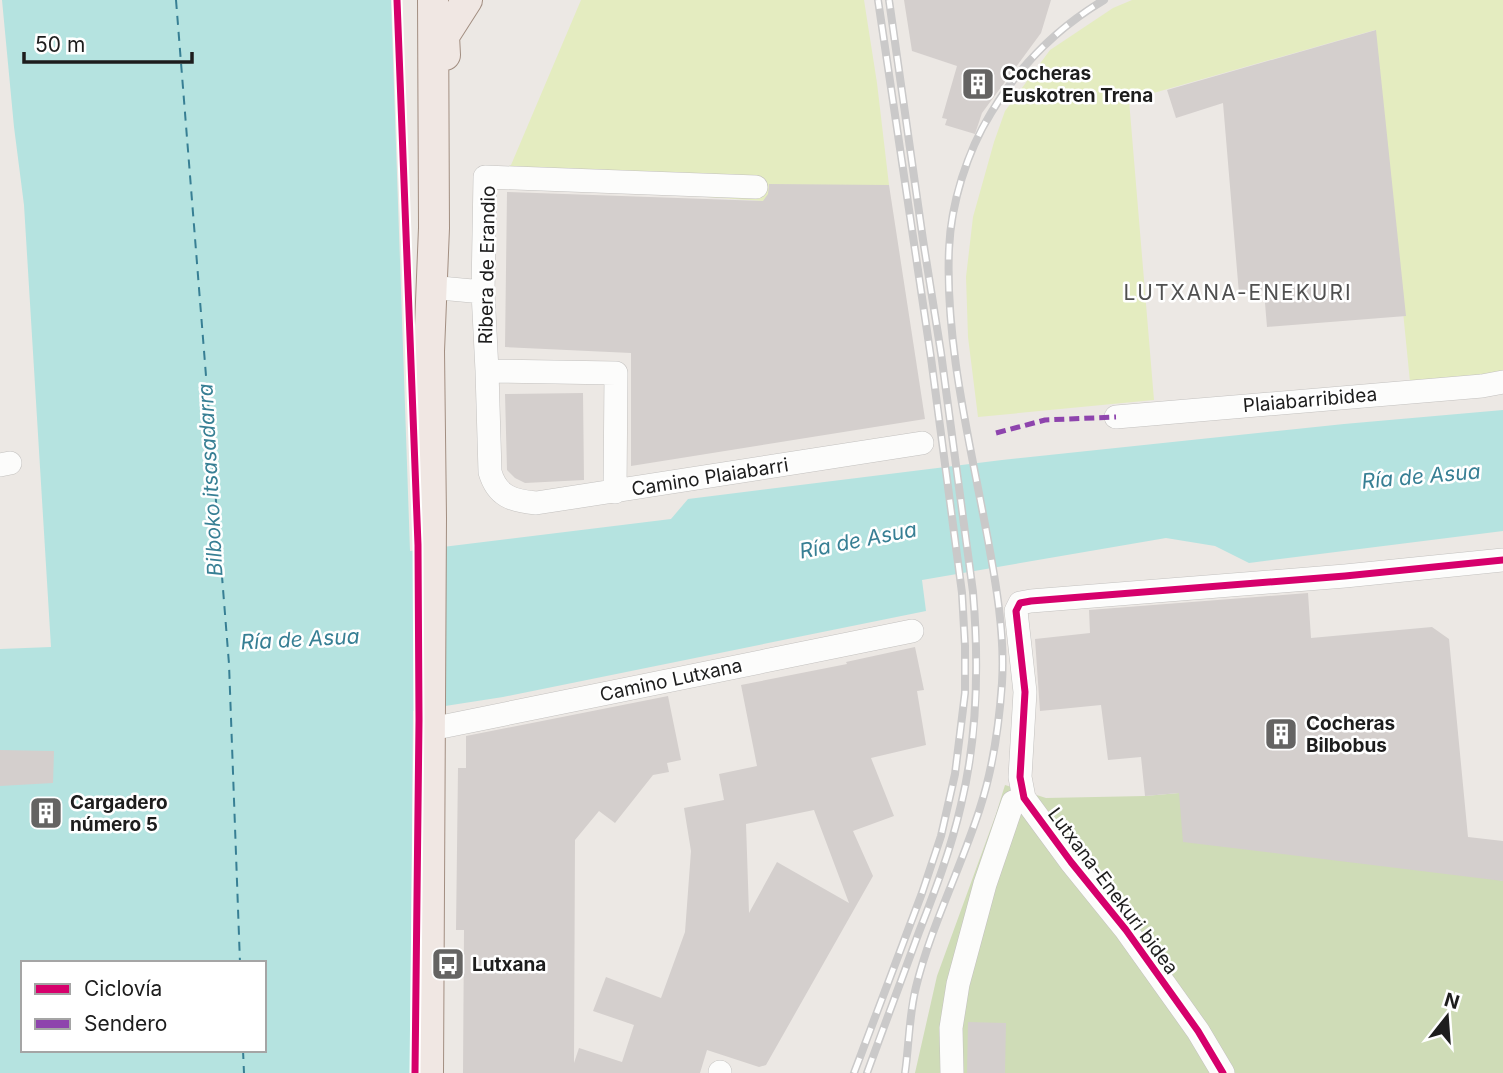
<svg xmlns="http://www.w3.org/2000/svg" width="1503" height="1073" font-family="Inter,sans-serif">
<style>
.grass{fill:#e4ecc0}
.forest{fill:#cfdcb7}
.water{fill:#b5e3e0;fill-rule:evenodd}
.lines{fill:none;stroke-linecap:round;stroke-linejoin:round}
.ferry{stroke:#377f94;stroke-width:2;stroke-dasharray:9 7;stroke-linecap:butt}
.building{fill:#d4cfcd;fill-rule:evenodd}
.minor-casing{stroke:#c3c1bf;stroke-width:24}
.major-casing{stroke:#a28e81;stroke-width:32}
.minor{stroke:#fcfcfb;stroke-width:23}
.major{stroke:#f0e7e3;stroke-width:30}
.rail-casing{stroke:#cac9c9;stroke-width:8}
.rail{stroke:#fff;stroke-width:5;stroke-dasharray:16;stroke-linecap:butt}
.quiet{stroke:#8e44ad;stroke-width:5;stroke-dasharray:10 5;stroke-linecap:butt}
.cycleway-casing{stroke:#fff;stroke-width:11}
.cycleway{stroke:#d6006c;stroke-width:7}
.labels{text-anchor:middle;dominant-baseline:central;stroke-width:5;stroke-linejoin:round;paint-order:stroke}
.poi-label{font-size:19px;font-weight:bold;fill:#1d1d1d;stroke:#fff;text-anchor:start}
.street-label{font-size:19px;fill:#1d1d1d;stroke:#fff}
.neighbourhood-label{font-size:21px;letter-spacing:2px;fill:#505050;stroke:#fff}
.water-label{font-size:21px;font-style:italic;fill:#377f94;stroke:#fff}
</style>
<rect width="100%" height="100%" fill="#ece8e4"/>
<!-- grass -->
<path class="grass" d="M581,0h283l13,83 12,102 -126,16 -256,-18 -22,-6 26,-12z
M1132,0h371v382l-92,10 -36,-362 -246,70 25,300 -176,17 -10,-80 -2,-60 7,-60 21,-75 11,-31 45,-61 63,-42z"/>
<!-- forest -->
<path class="forest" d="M1005,785l41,13 99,-2 34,-3 324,88v192h-588l22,-97 59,-162z"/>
<!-- water -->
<path class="water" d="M2,0h389l19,551 261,-32 17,-20 314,-39 342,-36 159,-14v121l-254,32 -34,-17 -49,-8 -244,42 4,31 -423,86 -90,14 -3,362h-410v-424l51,-2 -27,-442 -10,-78zM23,963h241v87h-241z"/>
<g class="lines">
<!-- ferry -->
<path class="ferry" d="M176,0l53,664 11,299
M243,1050l1,23"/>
</g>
<!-- building -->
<path class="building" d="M904,0h147l-10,33 -59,80 -7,21 -30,-9 2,-6 -5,-1 15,-52 -45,-15z
M1376,30l30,286 -139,11 -3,-36 -25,3 -16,-191 -47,15 -9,-28z
M769,184l120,1 36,234 -294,47v-113l-126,-6 2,-155 256,9 5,-7z
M583,393l1,87 -59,3 -10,-5 -8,-8 -2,-76z
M1308,593l3,45 121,-11 17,12 19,198 35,4v40l-320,-39 -4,-49 -34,3 -4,-39 -33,3 -7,-55 -61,6 -5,-72 55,-6 -1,-23z
M915,647l9,43 -7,1 9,54 -55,13 23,58 -41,15 20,45 -107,189 -7,2 -52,-17 -7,23h-237l1,-143h-8l2,-162h8v-32l202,-40 13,64 -14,3 2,9 -16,3 -38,48 -16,-12 -24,29 -1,223 5,-15 43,14 12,-37 -41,-14 13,-34 55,21 24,-66 6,-81 -7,-43 40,-8 -5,-26 38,-8 -16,-81 106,-21 -1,-2zM814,810l35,93 -72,-41 -28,51 -3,-89z
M0,750l54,1 -1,32 -53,3z
M968,1022l38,1 -1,50h-38z"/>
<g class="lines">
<defs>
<path id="minor" d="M756,187l-271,-10 -2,115 4,79 3,101c7,24 22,29 46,31l386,-60
M440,288l43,4
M487,371l129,2 -1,119
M1116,417l366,-31 21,-4
M0,465l10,-2
M431,729l481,-98
M720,1073v-1
M952,1073l-1,-45 7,-44 27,-100 28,-82 11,-4
M1223,1073l-25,-42 -72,-101 -55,-68 -47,-64 -4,-21 5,-85 -9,-81 4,-8 11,-2 314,-25 158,-16"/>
<path id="major" d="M445,55l-1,-19 23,-36
M428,1073l3,-555 -2,-167 5,-123 -1,-228"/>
</defs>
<!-- minor casing -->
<use href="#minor" class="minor-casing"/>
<!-- major casing -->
<use href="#major" class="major-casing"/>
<!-- minor -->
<use href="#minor" class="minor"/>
<!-- major -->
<use href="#major" class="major"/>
<defs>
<path id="rail" d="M854,1073l68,-180 19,-57 14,-62 10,-81v-47l-3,-53 -31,-235 -53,-358
M867,1073c17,-47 35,-94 52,-141 16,-41 32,-83 42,-127 17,-70 18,-141 12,-213l-32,-239 -18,-113 -34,-240
M905,1073c4,-28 4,-58 11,-86 15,-61 45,-119 64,-179 13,-40 19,-82 22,-125 3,-49 -6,-100 -15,-148 -17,-93 -42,-191 -38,-286 2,-46 18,-97 42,-136 28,-47 66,-85 113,-113"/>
</defs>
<!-- rail casing -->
<use href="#rail" class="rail-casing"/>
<!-- rail -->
<use href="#rail" class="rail"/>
<!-- quiet -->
<path class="quiet" d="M996,433l49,-13 71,-3"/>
<defs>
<path id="cycleway" d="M397,0l21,545 1,175 -4,353
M1223,1073l-25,-42 -72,-101 -55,-68 -47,-64 -4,-21 5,-85 -9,-81 4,-8 11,-2 314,-25 158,-16"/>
</defs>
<!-- cycleway casing -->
<use href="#cycleway" class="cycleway-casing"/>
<!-- cycleway -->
<use href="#cycleway" class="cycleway"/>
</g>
<!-- icons -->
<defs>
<symbol id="building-square" viewBox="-11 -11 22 22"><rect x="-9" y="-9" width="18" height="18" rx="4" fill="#656463" stroke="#fff"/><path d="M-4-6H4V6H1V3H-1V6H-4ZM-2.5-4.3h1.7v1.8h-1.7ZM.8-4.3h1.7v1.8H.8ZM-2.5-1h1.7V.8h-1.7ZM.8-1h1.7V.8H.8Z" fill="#fff"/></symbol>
<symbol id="bus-square" viewBox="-11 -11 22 22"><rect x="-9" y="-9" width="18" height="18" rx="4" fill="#656463" stroke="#fff"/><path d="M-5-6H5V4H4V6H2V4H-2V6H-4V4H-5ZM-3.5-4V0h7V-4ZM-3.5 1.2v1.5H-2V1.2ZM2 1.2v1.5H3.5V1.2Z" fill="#fff"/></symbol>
</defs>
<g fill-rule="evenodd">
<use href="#building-square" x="959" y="65" width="38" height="38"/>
<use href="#building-square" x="1262" y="715" width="38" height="38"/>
<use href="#building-square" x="27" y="794" width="38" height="38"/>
<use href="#bus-square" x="429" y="945" width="38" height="38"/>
</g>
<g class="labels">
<!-- poi labels -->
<g class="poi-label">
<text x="1002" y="73">Cocheras<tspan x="1002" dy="22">Euskotren Trena</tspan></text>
<text x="1306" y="723">Cocheras<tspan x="1306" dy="22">Bilbobus</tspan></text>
<text x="70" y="802">Cargadero<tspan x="70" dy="22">número 5</tspan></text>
<text x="472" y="964">Lutxana</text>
</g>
<!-- street labels -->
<g class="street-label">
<text transform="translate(487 265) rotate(-89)">Ribera de Erandio</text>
<text transform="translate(1310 400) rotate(-5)">Plaiabarribidea</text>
<text transform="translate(710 477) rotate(-9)">Camino Plaiabarri</text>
<text transform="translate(671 680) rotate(-12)">Camino Lutxana</text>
<text transform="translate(1113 891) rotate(53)">Lutxana-Enekuri bidea</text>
</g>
<!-- neighbourhood labels -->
<g class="neighbourhood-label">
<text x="1238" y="292">LUTXANA-ENEKURI</text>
</g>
<!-- water labels -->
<g class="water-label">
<text transform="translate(1421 476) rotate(-5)">Ría de Asua</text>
<text transform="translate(210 480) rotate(-93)">Bilboko itsasadarra</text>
<text transform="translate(858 540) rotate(-11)">Ría de Asua</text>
<text transform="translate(300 639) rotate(-3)">Ría de Asua</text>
</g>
</g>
<!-- legend -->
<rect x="21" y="961" width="245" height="91" fill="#ffffff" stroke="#a5a5a5" stroke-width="2"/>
<rect x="35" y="984" width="35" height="10" fill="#d6006c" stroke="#a5a5a5" stroke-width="2"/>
<text x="84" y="996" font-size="21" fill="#1d1d1d">Ciclovía</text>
<rect x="35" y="1019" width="35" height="10" fill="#8e44ad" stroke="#a5a5a5" stroke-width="2"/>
<text x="84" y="1031" font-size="21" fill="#1d1d1d">Sendero</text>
<!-- north arrow -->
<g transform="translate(1447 1017) rotate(17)" stroke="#ffffff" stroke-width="5" paint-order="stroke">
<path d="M0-5L12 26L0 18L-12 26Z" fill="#1d1d1d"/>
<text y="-10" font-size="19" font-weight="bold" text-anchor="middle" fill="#1d1d1d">N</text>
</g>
<!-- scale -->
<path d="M24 52v10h168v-10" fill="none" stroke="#1d1d1d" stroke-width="3.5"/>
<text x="35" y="52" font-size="21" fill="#1d1d1d" stroke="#ffffff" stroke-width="5" paint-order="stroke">50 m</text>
</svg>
